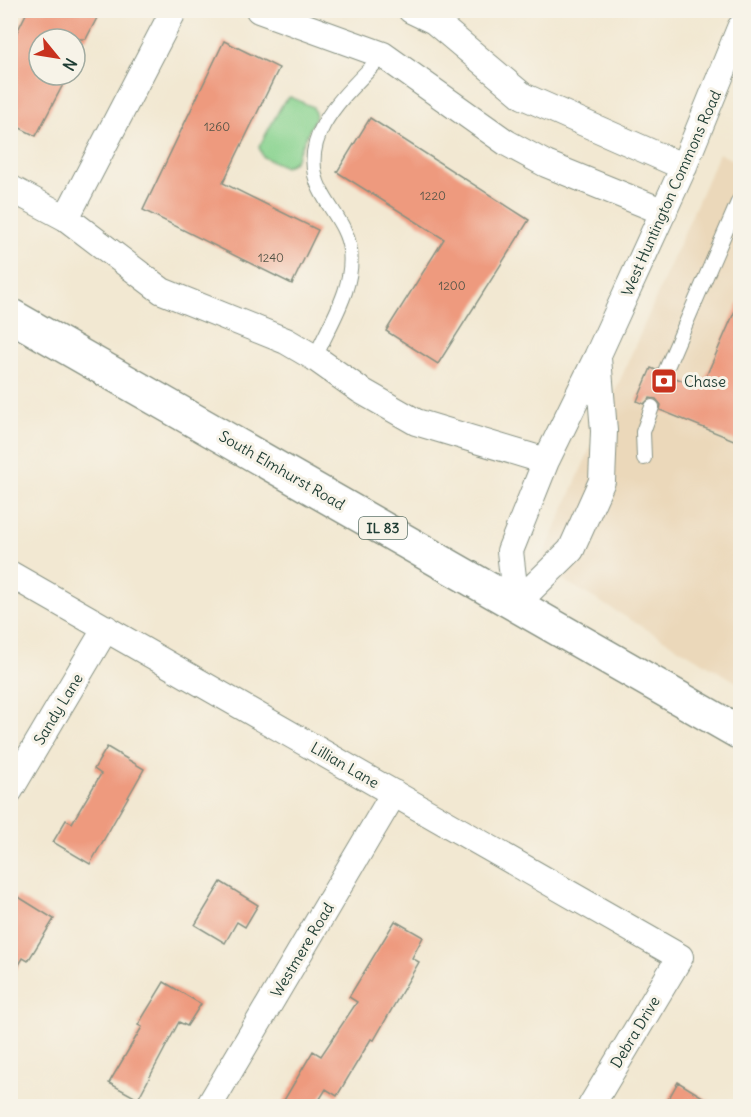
<svg xmlns="http://www.w3.org/2000/svg" width="751" height="1117" font-family="Delius,sans-serif">
<style>
.built{fill:#ebd8ba}
.green{fill:#88d38f;stroke:#548862;stroke-width:1.5}
.building{fill:#ee9a7e}
.lines{fill:none;stroke-linecap:round;stroke-linejoin:round}
.service-casing{stroke:#889283;stroke-width:16}
.minor-casing{stroke:#889283;stroke-width:28}
.primary-casing{stroke:#889283;stroke-width:36}
.service{stroke:#fff;stroke-width:14}
.minor{stroke:#fff;stroke-width:26}
.primary{stroke:#fff;stroke-width:33}
.labels{text-anchor:middle;dominant-baseline:central;stroke-width:6;stroke-linejoin:round;paint-order:stroke}
.number-label{font-size:12px;fill:#535446}
.shield{fill:#f7f3e8;stroke:#60746a;stroke-width:1.5}
.shield-label{font-size:14px;font-weight:bold;fill:#1f3d34}
.street-label{font-size:15px;fill:#1f3d34;stroke:#f7f3e8}
.poi-label{font-size:15px;fill:#1f3d34;stroke:#f7f3e8;text-anchor:start}
</style>
<rect width="100%" height="100%" fill="#f7f3e8"/>
<filter id="ink" filterUnits="userSpaceOnUse"><feTurbulence type="fractalNoise" baseFrequency=".0167" numOctaves="2"/><feDisplacementMap in="SourceGraphic" scale="12" xChannelSelector="R" yChannelSelector="G"/><feConvolveMatrix kernelMatrix="1 2 1 2 8 2 1 2 1" color-interpolation-filters="sRGB"/></filter>
<filter id="wash" filterUnits="userSpaceOnUse"><feTurbulence type="fractalNoise" baseFrequency=".008" numOctaves="4" result="noise"/><feDisplacementMap in="SourceGraphic" scale="24" xChannelSelector="R" yChannelSelector="G"/><feGaussianBlur stdDeviation="1.35" result="paint"/><feColorMatrix in="noise" values="0 0 0 0 0 0 0 0 0 0 0 0 0 0 0 0 0 1.4 0 .05"/><feComposite in="paint" operator="in"/></filter>
<g filter="url(#wash)">
<rect width="100%" height="100%" fill="#f2e8d2"/>
<!-- built -->
<path class="built" d="M719,153l21,11v520l-201,-118z"/>
<!-- green -->
<path class="green" d="M290,97l23,10 3,9 -22,46 -9,5 -22,-10 -4,-10 24,-44z"/>
<g id="blocks">
<!-- building -->
<path class="building" d="M28,10h73l-15,29h-47v36h29l-32,61 -26,-13v-77z
M224,41l55,27 -56,115 95,47 -26,54 -149,-74z
M370,118l159,102 -91,144 -52,-33 58,-92 -107,-67z
M741,297v146l-81,-33 1,-5 -5,-6 -6,-1 -6,6 -7,-3 14,-33 5,2v9l5,3h8l4,-5 28,11z
M107,747l37,22 -54,95 -37,-22 13,-22 6,3 29,-49 -7,-5z
M221,882l37,23 -13,22 -8,-5 -12,21 -30,-18z
M17,896l37,23 -26,42 -5,-3 -13,22v-73z
M395,921l28,16 -11,21 7,4 -45,78 -3,-1 -34,57 -11,-7 -11,18h-35l33,-56 8,5 36,-54 -8,-5z
M164,982l37,22 -14,22 -8,-4 -41,77 -29,-16 33,-56 -4,-2z
M678,1082l41,25h-55z"/>
</g>
</g>
<g filter="url(#ink)">
<use href="#blocks" fill-opacity="0" stroke="#889283" stroke-width="1.5"/>
<g class="lines">
<defs>
<path id="service" d="M315,358c14,-34 40,-69 35,-108 -3,-24 -20,-40 -30,-61 -26,-55 31,-99 63,-134
M664,374l75,-174
M644,458l-1,-26 9,-25"/>
<path id="minor" d="M259,10l124,45 124,88 39,21 118,48
M411,10l23,11 89,75 161,71
M10,188l56,30 96,73 124,50 29,17 45,32 56,32 130,39
M66,218l108,-208
M10,574l670,383 -89,149
M516,604l-6,-53 36,-90 51,-104 84,-184 59,-145
M516,604l55,-54 31,-69 2,-50 -6,-73
M10,790l96,-162
M209,1106l185,-313"/>
<path id="primary" d="M10,315l730,418"/>
</defs>
<!-- service casing -->
<use href="#service" class="service-casing"/>
<!-- minor casing -->
<use href="#minor" class="minor-casing"/>
<!-- primary casing -->
<use href="#primary" class="primary-casing"/>
<!-- service -->
<use href="#service" class="service"/>
<!-- minor -->
<use href="#minor" class="minor"/>
<!-- primary -->
<use href="#primary" class="primary"/>
</g>
</g>
<!-- icons -->
<defs>
<symbol id="bank-square" viewBox="-11 -11 22 22"><rect x="-9" y="-9" width="18" height="18" rx="4" fill="#c8321e" stroke="#f7f3e8"/><path d="M-6-4H6V4H-6ZM0-2.3a2.3 2.3 0 1 0 0 4.6a2.3 2.3 0 1 0 0-4.6Z" fill="#fff"/></symbol>
</defs>
<g fill-rule="evenodd">
<use href="#bank-square" x="649" y="366" width="30" height="30"/>
</g>
<g class="labels">
<!-- number labels -->
<g class="number-label">
<text x="217" y="126">1260</text>
<text x="433" y="195">1220</text>
<text x="271" y="257">1240</text>
<text x="452" y="285">1200</text>
</g>
<!-- shield labels -->
<rect class="shield" x="359" y="517" width="48" height="22" rx="4.5"/>
<g class="shield-label">
<text x="383" y="528">IL 83</text>
</g>
<!-- street labels -->
<g class="street-label">
<text transform="translate(671 193) rotate(-66)">West Huntington Commons Road</text>
<text transform="translate(282 470) rotate(30)">South Elmhurst Road</text>
<text transform="translate(58 709) rotate(-59)">Sandy Lane</text>
<text transform="translate(345 765) rotate(30)">Lillian Lane</text>
<text transform="translate(302 950) rotate(-59)">Westmere Road</text>
<text transform="translate(635 1032) rotate(-59)">Debra Drive</text>
</g>
<!-- poi labels -->
<g class="poi-label">
<text x="684" y="381">Chase</text>
</g>
</g>
<!-- margin -->
<rect width="751" height="1117" fill="none" stroke="#f7f3e8" stroke-width="36"/>
<!-- north arrow -->
<g transform="translate(57 57) rotate(120)"><circle r="28" fill="#f7f3e8" stroke="#a1aaa0" stroke-width="1.5"/>
<path d="M0-4.5L10 22L0 15L-10 22Z" fill="#c8321e"/>
<text y="-9" font-size="16" font-weight="bold" text-anchor="middle" fill="#1f3d34">N</text>
</g>
</svg>
